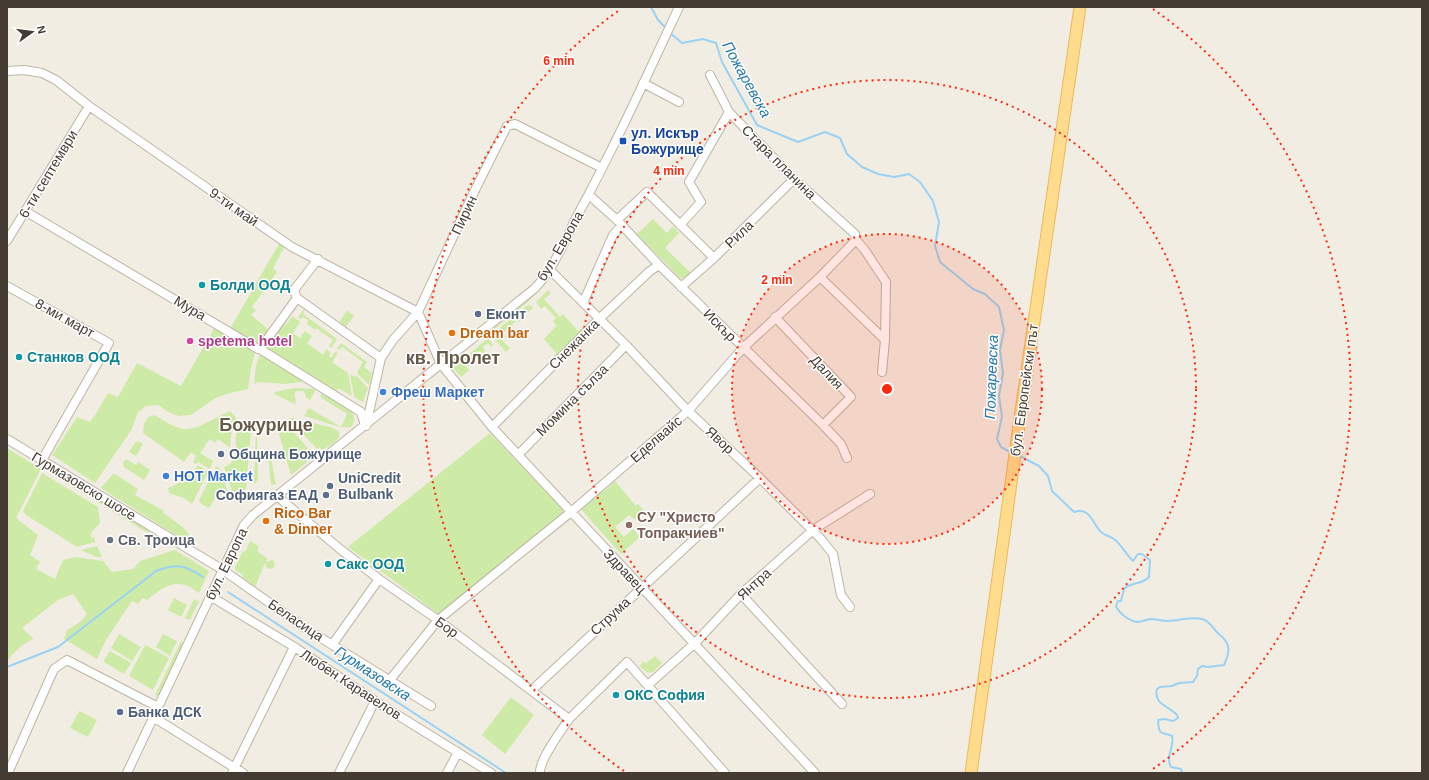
<svg xmlns="http://www.w3.org/2000/svg" width="1429" height="780" font-family="Arial,sans-serif">
<style>
.green{fill:#ceeaa7}
.lines{fill:none;stroke-linecap:round;stroke-linejoin:round}
.stream{stroke:#99d2f4;stroke-width:2}
.minor-casing{stroke:#beb4a4;stroke-width:10}
.major-casing{stroke:#eab958;stroke-width:13}
.minor{stroke:#fff;stroke-width:8}
.major{stroke:#ffdb8e;stroke-width:11}
.ring{fill:none;stroke:#ff280c;stroke-width:2;stroke-dasharray:2 4}
.transit-dot{fill:#1a4fb4;stroke:#fff;stroke-width:1.5}
.culture-dot{fill:#0f9aa8;stroke:#fff;stroke-width:1.5}
.service-dot{fill:#5c6f8a;stroke:#fff;stroke-width:1.5}
.food-dot{fill:#e8710a;stroke:#fff;stroke-width:1.5}
.hotel-dot{fill:#d1479c;stroke:#fff;stroke-width:1.5}
.shop-dot{fill:#3f7fe0;stroke:#fff;stroke-width:1.5}
.education-dot{fill:#8d6e63;stroke:#fff;stroke-width:1.5}
.worship-dot{fill:#6b7280;stroke:#fff;stroke-width:1.5}
.labels{text-anchor:middle;dominant-baseline:central;stroke-width:3;stroke-linejoin:round;paint-order:stroke}
.transit-label{font-size:14px;font-weight:bold;fill:#164399;stroke:#fff;text-anchor:start}
.street-label{font-size:14px;fill:#443c32;stroke:#fff}
.culture-label{font-size:14px;font-weight:bold;fill:#0d838f;stroke:#fff;text-anchor:start}
.service-label{font-size:14px;font-weight:bold;fill:#4e5e75;stroke:#fff;text-anchor:start}
.food-label{font-size:14px;font-weight:bold;fill:#c56008;stroke:#fff;text-anchor:start}
.hotel-label{font-size:14px;font-weight:bold;fill:#b23c85;stroke:#fff;text-anchor:start}
.shop-label{font-size:14px;font-weight:bold;fill:#366cbe;stroke:#fff;text-anchor:start}
.education-label{font-size:14px;font-weight:bold;fill:#785e54;stroke:#fff;text-anchor:start}
.worship-label{font-size:14px;font-weight:bold;fill:#5b616d;stroke:#fff;text-anchor:start}
.water-label{font-size:15px;font-style:italic;fill:#2578ac;stroke:#fff}
.district-label{font-size:18px;font-weight:bold;fill:#675a49;stroke:#fff}
.centre{fill:#ff280c;stroke:#fff;stroke-width:2}
.ring-label{font-size:12px;text-anchor:middle;font-weight:bold;fill:#ff280c;stroke:#fff;stroke-width:3;stroke-linejoin:round;paint-order:stroke}
</style>
<rect width="100%" height="100%" fill="#f2ede2"/>
<!-- green -->
<path class="green" d="M653,219l14,14 6,-7 6,7 -14,15 26,25c-4,4 -6,6 -11,5l-43,-44z
M280,242l5,4 -12,22 4,4 -25,35 4,3 -5,5 18,15 -9,16 -29,-19z
M547,280l1,1 -19,20 -39,32 -1,-1 48,-39z
M548,290l3,3 -7,6 16,18 3,-3 15,17 4,-3 1,2 -27,27 -2,-1 2,-3 -12,-14 12,-13 -3,-5 3,-3 -11,-12 -4,3 -5,-7z
M528,305l3,1 2,2 -11,9 1,1 -4,4 -2,-2 -14,13 3,3 -4,4 8,8 -4,4 -14,-16v-2z
M304,309l1,1 -2,4 34,25 -6,9 -2,-2 4,-6 -17,-12 -1,2 -8,-6 1,-4 -5,-3 -2,2 -3,-2z
M347,310l7,6 -10,13 -5,-6z
M292,316l8,6 -7,11 7,5 5,-7 7,5 -5,7 16,12 3,-6 5,4 -2,3 2,2 4,-6 3,1 -6,9 16,11 4,23 -14,-8 -2,4 -71,-45 18,-24 3,2z
M215,327l40,25 -4,16 -3,21 -22,5 -12,5 -23,16 -12,1 -9,-3 -12,-8 -12,1 -8,6 -6,17 -37,54 -43,-28 25,-38 13,5 7,-10 11,-19 10,4 19,-34 44,23z
M487,339h2l4,6 -2,2 -3,-4 -5,4 2,4 -3,3 -3,-3 -7,5 3,4 -9,6 3,4 -8,7 -7,-8 1,-3z
M341,343l26,19 -3,5 8,6 -3,12 -12,-12 6,-11 -21,-15 -3,3 -2,-1z
M260,354l47,27 -22,3 -27,-2 -4,2 2,-19z
M350,374l5,3 1,-2 12,13 -5,14 -9,-5z
M294,388l22,1 -6,11 -4,-3 -2,-6h-8l-2,3 2,6 -1,4 -21,-10 1,-2z
M322,393c12,7 42,17 29,34 -13,2 -33,-8 -47,-11l5,-8 32,19 6,-13 -27,-17z
M230,411l7,8 -5,9 -2,20 -12,-9 -3,4 -5,-4 -4,5 -4,-2 4,3 -6,8 13,8 -3,8 -12,-7 -2,2 -3,-2 3,-6 -5,-4 -7,10 -41,-29 1,-9 4,-7 7,-2c9,6 18,12 28,14 12,2 36,-13 47,-18z
M291,418l39,9 9,4c3,9 -10,15 -17,19l-3,-3 -2,2 -28,-30z
M283,420l29,33 -2,2 2,3 -21,17 -15,-51z
M239,425l12,4 -5,60 -12,8 -10,-30 6,-3 7,-11c-2,-10 -2,-19 2,-28z
M256,427l1,1 1,52 -4,5z
M490,433l74,78 -124,104 -92,-68z
M138,441l5,3 -7,12 -7,-4 6,-9z
M7,448l34,21 -25,49 22,17 -8,20 10,7 -4,7 19,10 8,-19 12,-3 28,4 9,11 21,-3 7,-8 35,-11 34,21 -10,22c-5,-3 -9,-7 -14,-8 -16,-4 -26,6 -38,15l-4,-2 -5,6 -6,-3 -26,39 -9,19 -33,-20 3,-9 13,-8 7,-8 -14,-20 -15,6 -36,28 12,11c-11,4 -21,13 -27,23z
M270,454l6,30 -5,1 -3,-30z
M126,459l10,6 2,-3 12,8 -6,10 -20,-13 -1,-4z
M198,465l10,7 -16,32 -8,-6 -15,-5 -1,-5c13,-5 22,-13 30,-23z
M46,466l105,64 -3,3 -104,-64z
M216,467h3l10,28 -9,-5 -11,18 -8,-4 -2,-4z
M42,473l56,34 2,16 -9,10v4l4,2v3l-18,5 -51,-32 -3,-4z
M113,474h2l23,15 -3,6 29,16 -1,2c9,6 19,12 26,21l-1,3 -3,2h-3l-81,-51z
M615,481l21,25 2,-2 6,7 -9,9 -6,-5 -14,12 9,10 9,-8 7,8 -19,17 -41,-46 21,-19 2,3z
M250,541l8,5v6l9,6 -1,4 6,-2 3,3 -1,5 -3,1 -4,-1 -2,-5 -10,24 -13,-10 1,-2 -8,-5v-3l8,-16 2,1z
M97,546l5,11h-6l-15,-7z
M174,598l13,7 -6,12 -13,-7z
M194,599l5,2 -9,19 -5,-2z
M119,634l22,13 -9,14 -21,-13z
M163,634l14,7 -7,15 -14,-9z
M181,641l2,2 -24,53 -4,-1z
M146,645l23,13 -16,32 -24,-14 15,-29z
M110,651l21,12 -7,11 -20,-12v-2z
M655,656l7,7 -9,9 -5,1 -8,-6 3,-6 3,2z
M511,697l23,18 -29,39 -23,-19z
M79,711l18,9 -9,17 -18,-9z"/>
<g class="lines">
<!-- stream -->
<path class="stream" d="M651,7l7,13 8,8
M669,32l13,11 21,-4 13,4 6,19 35,63 41,17 27,-10 15,6 7,16 15,13 16,7 16,3 15,-3 11,8 13,19 6,21 -4,24 5,16 33,27 12,5 14,13 5,23 -4,20 3,23 -4,23 3,21 -5,22 4,8 11,6
M1018,455l21,11 9,10 4,15 22,21c16,-5 18,10 26,19 3,4 10,5 14,8 6,4 12,15 19,22l5,-7h4l8,6 -1,17c-7,8 -18,5 -24,11 -2,3 -3,9 -4,13h-3l-2,5c3,7 13,15 21,16 4,0 9,-2 13,-3 6,0 12,2 18,2 11,0 22,-5 34,-2 9,2 11,11 18,16 11,9 10,17 4,30l-16,2 -6,-1 -4,3 -1,7 -4,6 -14,1 -7,3 -12,1 -3,2c-4,15 12,17 20,26l1,3 -5,3 -9,-2 -6,1c1,18 4,11 14,16 3,11 -7,20 -1,31l10,2 1,4
M228,592l278,181
M7,667l51,-20 98,-76c21,-8 29,-6 47,6"/>
<defs>
<path id="minor" d="M7,71l17,-1 18,3 14,7 33,26 203,141 126,65 23,52 51,63 323,346
M710,75l19,37 65,67 61,55 1,6
M643,83l36,19
M589,195l28,25 42,45 164,160 18,19 6,14
M25,211l233,138h2l101,63 4,13
M617,220l30,-28 67,66
M680,225l21,-23 -12,-20 40,-70
M856,240l8,9 22,33 -1,58 -3,32
M7,241l82,-135
M549,269l77,76 62,66 72,67 61,61 12,15 8,41 9,12
M820,277l65,63
M7,286l102,57 -67,117
M681,287l33,-29 80,-79
M297,298l-3,-8 24,-31
M583,303l30,-68 9,-10
M775,317l76,80 -28,28
M260,349l37,-51 84,60
M366,426l15,-68 12,-18 25,-28 56,-120 33,-66 8,-2 87,44
M492,427l107,-108 51,-48 9,-6
M7,439l216,131 82,58 126,78
M518,455l108,-110
M277,496l63,53 39,30 59,41 131,99c-8,12 -30,41 -29,54
M741,594l101,110
M210,596l86,52 79,53 116,72
M332,645l47,-66
M389,681l49,-61 133,-108 117,-101 55,-63 77,-71 36,-37
M648,685l47,-42 46,-49 72,-64 57,-36
M532,690l228,-212
M153,717l90,56
M569,719l58,-57 98,111
M8,773l46,-104 13,-9 91,47
M127,773l117,-248 9,-10 281,-226c19,-19 30,-47 42,-71 37,-68 70,-140 103,-211
M232,773l62,-126
M339,773l36,-72
M447,773l11,-21"/>
<path id="major" d="M971,773l49,-355 60,-411"/>
</defs>
<!-- minor casing -->
<use href="#minor" class="minor-casing"/>
<!-- major casing -->
<use href="#major" class="major-casing"/>
<!-- minor -->
<use href="#minor" class="minor"/>
<!-- major -->
<use href="#major" class="major"/>
</g>
<!-- distance rings -->
<circle cx="887" cy="389" r="155" fill="#ff280c" fill-opacity=".12"/>
<g class="ring">
<circle cx="887" cy="389" r="155"/>
<circle cx="887" cy="389" r="309"/>
<path d="M624 771A464 464 0 0 1 621 9M1153 9A464 464 0 0 1 1150 771"/>
</g>
<!-- markers -->
<rect class="transit-dot" x="619" y="137" width="8" height="8" rx="2"/>
<g class="culture-dot">
<circle cx="202" cy="285" r="4"/>
<circle cx="19" cy="357" r="4"/>
<circle cx="328" cy="564" r="4"/>
<circle cx="616" cy="695" r="4"/>
</g>
<g class="service-dot">
<circle cx="478" cy="314" r="4"/>
<circle cx="221" cy="454" r="4"/>
<circle cx="330" cy="486" r="4"/>
<circle cx="326" cy="495" r="4"/>
<circle cx="120" cy="712" r="4"/>
</g>
<g class="food-dot">
<circle cx="452" cy="333" r="4"/>
<circle cx="266" cy="521" r="4"/>
</g>
<circle class="hotel-dot" cx="190" cy="341" r="4"/>
<g class="shop-dot">
<circle cx="383" cy="392" r="4"/>
<circle cx="166" cy="476" r="4"/>
</g>
<circle class="education-dot" cx="629" cy="525" r="4"/>
<circle class="worship-dot" cx="110" cy="540" r="4"/>
<g class="labels">
<!-- transit labels -->
<g class="transit-label">
<text x="631" y="133">ул. Искър<tspan x="631" dy="16">Божурище</tspan></text>
</g>
<!-- street labels -->
<g class="street-label">
<text transform="translate(779 162) rotate(45)">Стара планина</text>
<text transform="translate(48 174) rotate(-59)">6-ти септември</text>
<text transform="translate(234 207) rotate(35)">9-ти май</text>
<text transform="translate(464 215) rotate(-65)">Пирин</text>
<text transform="translate(739 234) rotate(-44)">Рила</text>
<text transform="translate(560 246) rotate(-60)">бул. Европа</text>
<text transform="translate(190 308) rotate(31)">Мура</text>
<text transform="translate(65 318) rotate(29)">8-ми март</text>
<text transform="translate(720 325) rotate(45)">Искър</text>
<text transform="translate(574 344) rotate(-45)">Снежанка</text>
<text transform="translate(827 372) rotate(47)">Далия</text>
<text transform="translate(1024 390) rotate(-82)">бул. Европейски път</text>
<text transform="translate(572 400) rotate(-45)">Момина сълза</text>
<text transform="translate(656 439) rotate(-41)">Еделвайс</text>
<text transform="translate(720 440) rotate(43)">Явор</text>
<text transform="translate(84 486) rotate(31)">Гурмазовско шосе</text>
<text transform="translate(226 564) rotate(-64)">бул. Европа</text>
<text transform="translate(625 571) rotate(47)">Здравец</text>
<text transform="translate(754 584) rotate(-42)">Янтра</text>
<text transform="translate(610 616) rotate(-43)">Струма</text>
<text transform="translate(296 620) rotate(34)">Беласица</text>
<text transform="translate(447 627) rotate(36)">Бор</text>
<text transform="translate(351 684) rotate(33)">Любен Каравелов</text>
</g>
<!-- culture labels -->
<g class="culture-label">
<text x="210" y="285">Болди ООД</text>
<text x="27" y="357">Станков ООД</text>
<text x="336" y="564">Сакс ООД</text>
<text x="624" y="695">ОКС София</text>
</g>
<!-- service labels -->
<g class="service-label">
<text x="486" y="314">Еконт</text>
<text x="229" y="454">Община Божурище</text>
<text x="338" y="478">UniCredit<tspan x="338" dy="16">Bulbank</tspan></text>
<text x="318" y="495" text-anchor="end">Софиягаз ЕАД</text>
<text x="128" y="712">Банка ДСК</text>
</g>
<!-- food labels -->
<g class="food-label">
<text x="460" y="333">Dream bar</text>
<text x="274" y="513">Rico Bar<tspan x="274" dy="16">&amp; Dinner</tspan></text>
</g>
<!-- hotel labels -->
<g class="hotel-label">
<text x="198" y="341">spetema hotel</text>
</g>
<!-- shop labels -->
<g class="shop-label">
<text x="391" y="392">Фреш Маркет</text>
<text x="174" y="476">HOT Market</text>
</g>
<!-- education labels -->
<g class="education-label">
<text x="637" y="517">СУ "Христо<tspan x="637" dy="16">Топракчиев"</tspan></text>
</g>
<!-- worship labels -->
<g class="worship-label">
<text x="118" y="540">Св. Троица</text>
</g>
<!-- water labels -->
<g class="water-label">
<text transform="translate(747 79) rotate(61)">Пожаревска</text>
<text transform="translate(991 377) rotate(-88)">Пожаревска</text>
<text transform="translate(373 673) rotate(33)">Гурмазовска</text>
</g>
<!-- district labels -->
<g class="district-label">
<text x="453" y="358">кв. Пролет</text>
<text x="266" y="425">Божурище</text>
</g>
</g>
<circle cx="887" cy="389" r="6" class="centre"/>
<g class="ring-label">
<text x="559" y="65">6 min</text>
<text x="669" y="175">4 min</text>
<text x="777" y="284">2 min</text>
</g>
<!-- border -->
<rect width="1429" height="780" fill="none" stroke="#443c32" stroke-width="16"/>
<!-- north arrow -->
<g transform="translate(32 32) rotate(76)" stroke="#ffffff" stroke-width="3" paint-order="stroke">
<path d="M0-3L7 15L0 10L-7 15Z" fill="#443c32"/>
<text y="-6" font-size="11" font-weight="bold" text-anchor="middle" fill="#443c32">N</text>
</g>
</svg>
